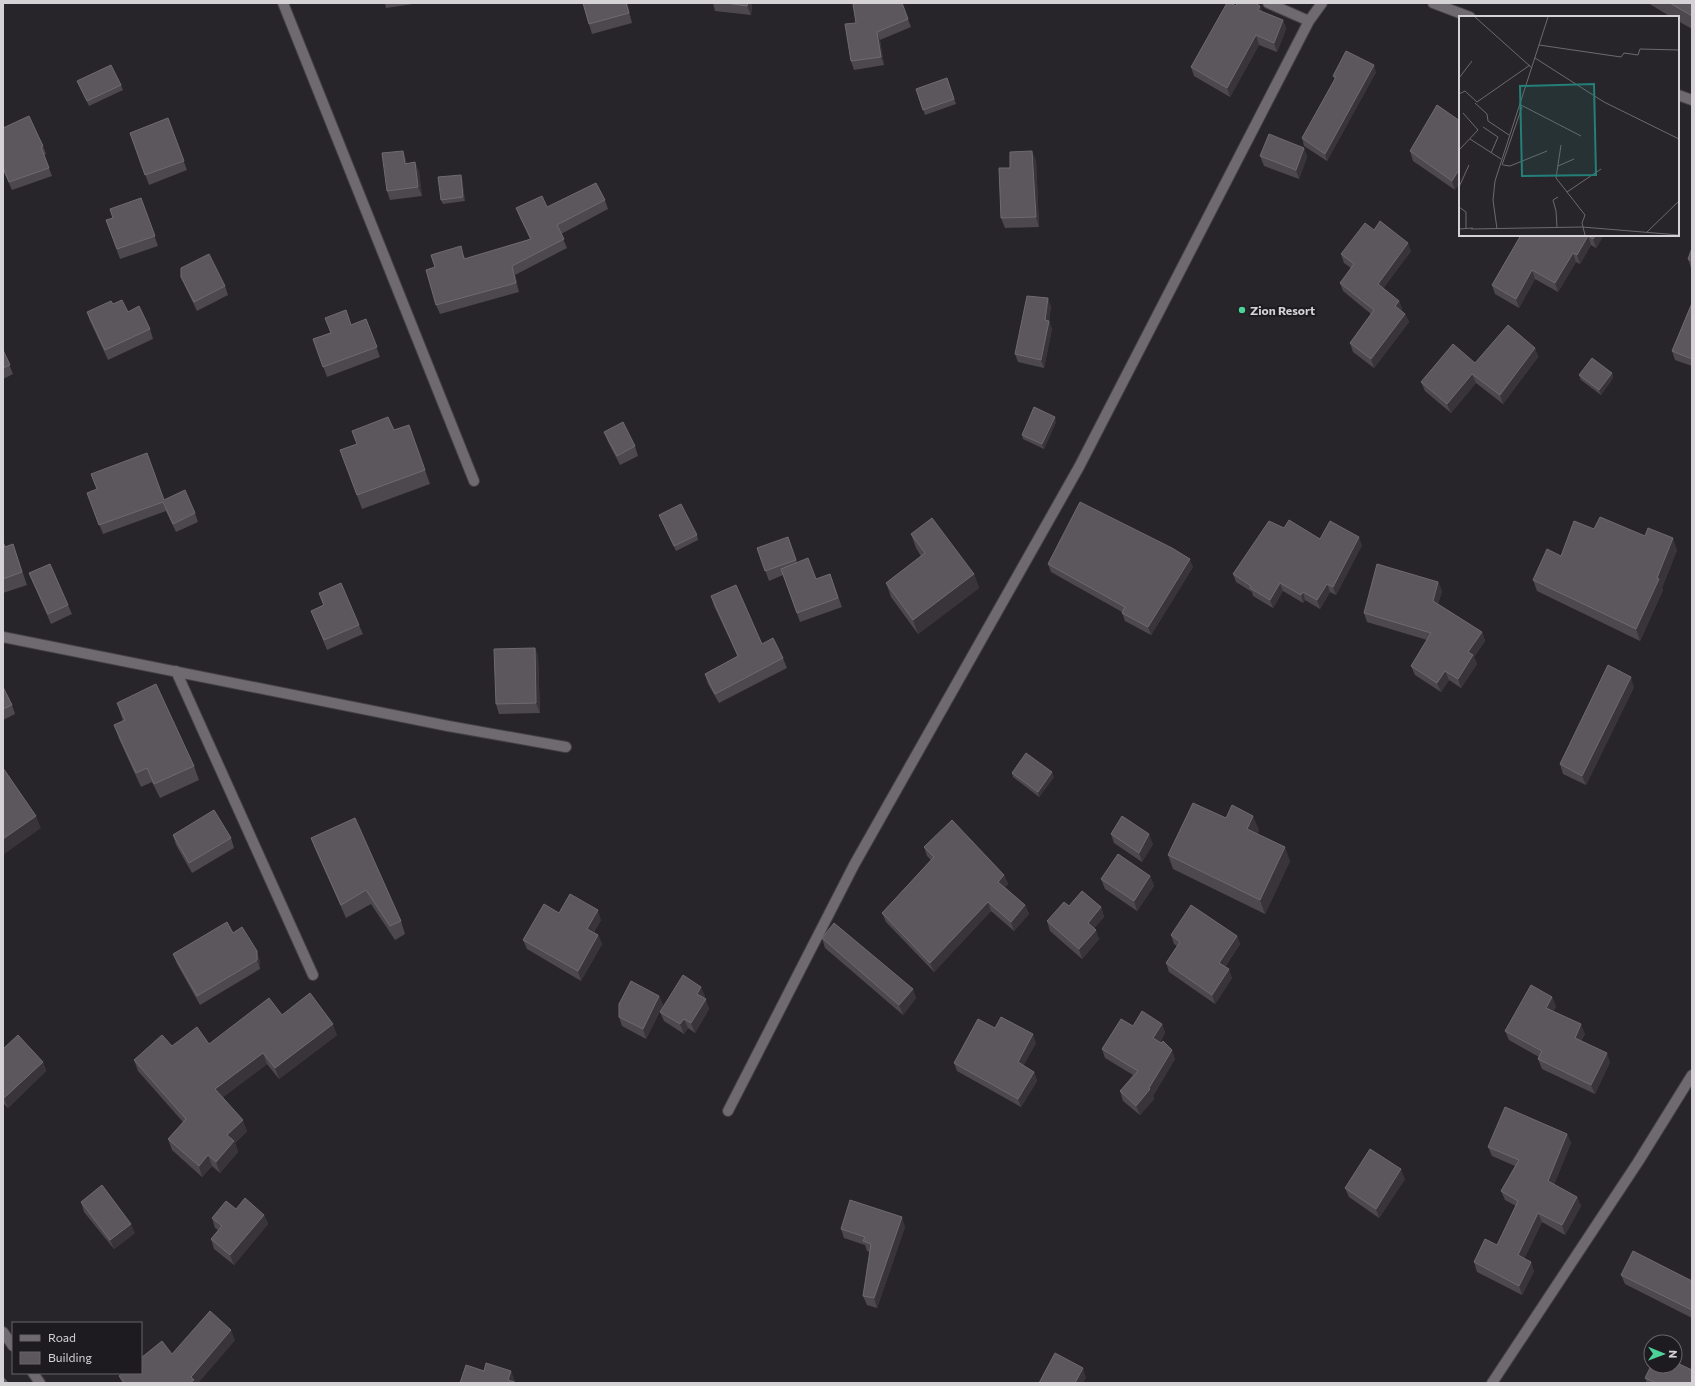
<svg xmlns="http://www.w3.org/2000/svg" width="1695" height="1386" font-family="Commissioner,sans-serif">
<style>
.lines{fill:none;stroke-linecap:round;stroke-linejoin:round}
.minor-casing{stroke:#444145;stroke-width:12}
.tertiary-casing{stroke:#444145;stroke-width:12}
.minor{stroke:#6e6a70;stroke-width:10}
.tertiary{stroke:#6e6a70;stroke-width:10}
.wall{fill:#4c484e}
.shaded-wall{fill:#38343a}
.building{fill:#5b575d;stroke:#6e6a70}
.poi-dot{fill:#4dd39a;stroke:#1e1b20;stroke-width:1.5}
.labels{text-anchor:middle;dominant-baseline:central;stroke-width:4;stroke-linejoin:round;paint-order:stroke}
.poi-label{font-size:12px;font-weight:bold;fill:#d4d2d5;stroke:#1e1b20;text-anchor:start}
.inset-road{fill:none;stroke:#6d6a6e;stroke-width:1}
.view{fill:#237f78;fill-opacity:0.15;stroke:#237f78;stroke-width:2}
.inset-edge{fill:none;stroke:#d4d2d5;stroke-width:2}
</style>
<rect width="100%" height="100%" fill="#28252a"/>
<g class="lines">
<defs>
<path id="minor" d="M283,3l191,478
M1268,3l41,18
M3,637l445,89 118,21
M176,671l137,304
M728,1111l126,-246 225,-398 230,-446 13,-18
M3,1332l10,14
M33,1373l7,10
M1492,1383l146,-221 54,-87"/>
<path id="tertiary" d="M1433,3l37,14
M1678,95l14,5"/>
</defs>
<!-- minor casing -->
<use href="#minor" class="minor-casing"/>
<!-- tertiary casing -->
<use href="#tertiary" class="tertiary-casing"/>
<!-- minor -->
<use href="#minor" class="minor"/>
<!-- tertiary -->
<use href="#tertiary" class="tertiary"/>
</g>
<!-- wall -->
<path class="wall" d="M385,3h35l-34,5z
M583,3h44l5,20 -40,11 -3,-10z
M713,3h39l-1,12 -36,-4z
M902,3l9,24 -31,13 4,25 -30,5 -3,-9 5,-38z
M1648,3h44v26l-14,-8v-4h-7z
M1236,6l26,6 21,8 3,9 -9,23 -18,-7 -29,52 -36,-21 -3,-9z
M1376,72l-49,89 -23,-15 -2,-8 33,-58 -2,-4z
M947,78l9,26 -31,11 -9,-26z
M77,81l44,4 2,5 -34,16z
M1437,105l18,85 -42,-29 -3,-10z
M168,118l19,52 -38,15 -19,-52z
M3,128l40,18 3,8 -2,1 8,21 -40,14 -9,-20z
M1304,148l3,9 -8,22 -35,-13 -4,-10z
M403,151l3,9 1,4 8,-2 4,10 3,24 -32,4 -3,-9z
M1036,160l3,67 -34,1 -4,-10z
M461,175l1,4 3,22 -22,3 -2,-4z
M141,198l17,48 -38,13 -14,-39 7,-2z
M605,200l3,9 -47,25 6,14 -52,27 4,17 -79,22 -4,-9 -1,-38 29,-12 1,4 65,-20 -10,-21 -4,-10 31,-1z
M1374,230l37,21 -28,37 16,13 3,8 -1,1 4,4 4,8 -35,46 -21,-16 -3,-9 21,-29 -28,-23 -3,-8 11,-15 -7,-5 -3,-9z
M1521,235h83l-8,13 -5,-3 -11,19 -4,-2 -18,30 -23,-13 -16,29 -24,-14 -3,-9z
M1692,248v20h-1l-3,-9z
M181,277l44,9 3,9 -31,16 -12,-25z
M1692,303v63l-17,-6 -3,-9z
M113,304l15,8 22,17 3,10 -45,21 -18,-39 -3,-9z
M1051,306l-2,15 3,8 -8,39 -26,-6 -3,-8z
M366,319l14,38 -53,20 -14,-38z
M1535,348l3,9 -35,47 -27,-21 -25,30 -26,-22 -4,-9z
M3,350l10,24 -10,5z
M1612,373l1,5 -12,17 -20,-15 -2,-5z
M1056,422l-12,27 -21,-10 -1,-4z
M409,425l21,59 -68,25 -22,-59 17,-6 -5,-13 42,-1z
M604,432l31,14 3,10 -18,9 -12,-23z
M87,493l77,7 31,13 3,9 -22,10 -10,-21 -63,23z
M659,515l38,20 1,5 -22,11z
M1284,528l36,11 42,6 -26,50 -6,-3 -10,17 -15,-9 -2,3 -20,-12 -10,17 -20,-12 -1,-4 -16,-10 -3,-8z
M1594,529l83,21 -15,38 1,2 -23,51 -103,-50 -4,-11 28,-24z
M911,534l63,40 5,14 -61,46 -27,-37 -5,-14 35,-27 -5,-8z
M788,537l9,25 19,17 14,-5 12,33 -42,15 -17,-47 -14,6 -12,-33z
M3,541l2,6 8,-3 14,41 -24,8z
M1048,564l145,3 -42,68 -26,-14 -3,-8v-1l-71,-40z
M29,573l39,32 4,9 -21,10 -18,-41z
M1438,582l4,9 -4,13 44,28 3,9 -11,16 3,7 -16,24 -12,-8 -8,12 -26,-17 -4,-9 16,-26 -60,-18 -3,-9z
M319,593l40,32 4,9 -36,16 -16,-39 12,-6z
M711,596l51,48 21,14 4,10 -68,35 -11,-19 -3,-10 33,-17 -24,-51z
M535,648l3,9 2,56 -41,1 -3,-10z
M3,687l9,18 3,9 -12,6z
M1634,687l-48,98 -23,-11 -3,-10z
M117,703l77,63 5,14 -39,18 -8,-16 -11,5 -22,-48 -5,-14 9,-4z
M1012,773l42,4 -15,20 -26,-20z
M1226,818l33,12 -2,4 33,27 -25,53 -92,-45 -5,-14z
M1111,834l42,10 -11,18 -28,-19z
M173,835l58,3 3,10 -42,25 -16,-28z
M311,838l90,83 4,13 -10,6 -24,-36 -25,14 -30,-67z
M924,847l80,28 4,9 -3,3 20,18 4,9 -15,17 -23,-20 -57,61 -48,-50 -4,-9 49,-53 -4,-4z
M1150,876l4,10 -17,25 -32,-22 -4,-10z
M1069,906l32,1 3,10 -10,11 5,11 -17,20 -32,-28 -3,-10z
M559,913l42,7 -7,12 4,3 4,9 -21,37 -54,-32 -4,-9z
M233,933l27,28v8l-60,36 -23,-41 -4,-10z
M1171,935l66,1 3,8 -15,23 7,11 -17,26 -46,-32 -3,-9 11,-17 -3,-2z
M822,938l94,60 -13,17 -78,-67z
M659,996l4,9 -17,34 -24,-13 -3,-9z
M705,996l-1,2 5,11 -14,24 -7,-5 -4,6 -20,-13 -4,-9z
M1552,997l4,10 -3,4 32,23 -4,7 29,21 -15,32 -53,-25 -4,-10 1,-2 -30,-17 -4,-9z
M282,1015l55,20 -58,44 -12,-15 -44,33 24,34 -12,12 3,9 -18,21 -8,-7 -10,11 -30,-27 -4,-11 15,-17 -45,-51 -4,-11 38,-14 37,-2z
M1162,1024l3,9 -5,9 15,17 -22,37 1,3 -14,16 -17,-14 -3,-10 13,-16 -28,-17 -3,-9 31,-23z
M995,1028l41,15 -13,23 11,6 3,9 -16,26 -64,-36 -3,-8z
M3,1049l40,13 3,9 -38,37 -5,-5z
M1567,1134l4,9 -17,41 23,13 4,9 -16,29 -23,-13 -18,37 10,12 -12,24 -45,-23 -3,-10 23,-17 19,-39 -11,-6 -4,-9 14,-25 -23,-10 -4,-9z
M1405,1179l-26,39 -30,-21 -4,-9z
M81,1202l54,31 -21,16 -30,-37z
M236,1209l28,6 4,9 -34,41 -20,-16 -3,-10 7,-9 -3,-2 -3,-10z
M905,1227l-28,81 -10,-3 -4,-9 7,-44 -3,-1 -2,-6 -21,-7 -3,-9z
M1621,1275l71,6v37l-67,-34z
M235,1340l-37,43h-76l-3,-7 53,-22z
M1645,1378l47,5h-45z"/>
<!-- shaded-wall -->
<path class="shaded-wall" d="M626,3h1l5,20z
M748,3h4l-1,12 -4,-9z
M1260,6l4,9 -6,-5z
M1283,20l3,9 -9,23 -3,-9z
M877,32l3,8 4,25 -3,-8z
M1256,35l3,10 -29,52 -3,-9z
M1374,65l2,7 -49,89 -2,-7z
M1304,148l3,9 -8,22 -3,-9z
M403,151l3,9 2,13 -3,-9z
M1032,151l4,9 3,67 -3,-10z
M415,162l4,10 3,24 -4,-9z
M1460,168v15l-5,7 -3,-9z
M461,175l1,4 3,22 -2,-4z
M1596,235h8l-8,13 -3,-9z
M1588,236l3,9 -11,19 -3,-9z
M1408,243l3,8 -30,41 -3,-8z
M1573,253l3,9 -18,30 -3,-9z
M512,266l3,9 4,17 -3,-9z
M1532,270l3,9 -16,29 -3,-9z
M1048,298l3,8 -2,17v-2l3,8 -8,39 -3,-8z
M1399,301l3,8 -4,5 -3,-8z
M1405,314l4,8 -35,46 -3,-9z
M1535,348l3,9 -35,47 -3,-9z
M1612,373l1,5 -12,17 -2,-5z
M1472,374l4,9 -25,30 -4,-9z
M1055,417l1,5 -12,27 -2,-5z
M1359,537l3,8 -26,50 -3,-8z
M1673,538l4,12 -15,38 1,2 -23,51 -4,-12z
M1190,559l3,8 -42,68 -3,-8z
M974,574l5,14 -61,46 -5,-14z
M1438,582l4,9 -6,19 -3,-9z
M1280,583l3,8 -10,17 -3,-8z
M1327,584l3,8 -10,17 -3,-9z
M1303,592l2,8 -2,3 -2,-8z
M1482,632l3,9 -11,16 3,7 -16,24 -3,-9 10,-27z
M535,648l3,9 2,56 -4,-10z
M1445,671l4,9 -8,12 -4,-9z
M1631,677l3,10 -48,98 -4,-9z
M1052,772l2,5 -15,20 -1,-5z
M36,816l5,12 -38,27v-16z
M1253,816l6,14 -7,13 -5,-14z
M1149,834l4,10 -11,18 -3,-9z
M1285,847l5,14 -25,53 -5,-14z
M1004,875l4,9 -7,7 -3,-9z
M1150,876l4,10 -17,25 -3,-10z
M988,902l3,9 -57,61 -4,-9z
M1025,905l4,9 -15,17 -3,-9z
M1101,907l3,10 -13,15 -3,-9z
M598,910l3,10 -11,18 -3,-9z
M1096,930l3,9 -17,20 -3,-10z
M598,935l4,9 -21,37 -3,-10z
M1237,936l3,8 -18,27 -3,-8z
M257,951l3,10v8l-3,-9z
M1229,969l3,9 -17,26 -3,-9z
M701,987l4,9 -4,8 -4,-10z
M913,989l3,9 -13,17 -4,-10z
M659,996l4,9 -17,34 -3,-10z
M1552,997l4,10 -6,10 -4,-9z
M706,999l3,10 -14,24 -4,-10z
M684,1019l4,9 -4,6 -4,-10z
M333,1024l4,11 -58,44 -4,-11z
M1162,1024l3,9 -9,14 -3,-9z
M1581,1024l4,10 -7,13 -3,-9z
M1033,1034l3,9 -15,27 -3,-8z
M1172,1050l3,9 -22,37 1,3 -14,16 -4,-9 13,-18z
M263,1053l4,11 -48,36 -4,-11z
M1607,1053l3,9 -15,32 -4,-9z
M43,1062l3,9 -38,37 -4,-10z
M1034,1072l3,9 -16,26 -3,-8z
M243,1120l4,11 -12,12 3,9 -18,21 -4,-11 11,-27z
M1567,1134l4,9 -19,47 -4,-9z
M208,1155l4,11 -10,11 -3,-11z
M1401,1169l4,10 -26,39 -3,-9z
M1577,1197l4,9 -16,29 -3,-10z
M1538,1213l4,9 -21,43 -3,-10z
M264,1215l4,9 -34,41 -4,-10z
M902,1217l3,10 -28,81 -3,-10z
M131,1224l4,9 -21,16 -4,-9z
M1531,1262l3,9 -12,24 -3,-9z
M231,1330l4,10 -37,43h-8l1,-6z
M1083,1368l3,10 -3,5h-8z
M511,1371l4,10 -1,2 -6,-3z"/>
<!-- building -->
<path class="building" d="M583,3h43l3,10 -40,11z
M726,3h22l-1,3z
M862,3h40l6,16 -31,13 4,25 -30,4 -6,-37 11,-1 -3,-19z
M1227,3h4l5,3 1,-3h18l5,3 -2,4 25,10 -9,23 -18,-8 -29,53 -36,-21z
M1670,3h22v13z
M1346,51l28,14 -49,89 -23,-16 34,-61 -3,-1z
M111,65l10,20 -34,16 -10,-20z
M947,78l7,21 -31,11 -7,-21z
M1437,105l23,16v47l-8,13 -42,-30z
M29,116l14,30 -2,1 8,21 -40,14 -6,-14v-40z
M168,118l16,43 -39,14 -15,-42z
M1269,134l35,14 -8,22 -36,-14z
M403,151l2,13 10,-2 3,25 -31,4 -5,-38z
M1032,151l4,66 -35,1 -2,-50h11v-16z
M461,175l2,22 -22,3 -3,-23z
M596,183l9,17 -48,25 7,14 -52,27 4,17 -80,22 -10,-35 9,-3 -4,-12 30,-9 3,13 67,-20 -15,-31 26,-12 5,11z
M141,198l14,38 -38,13 -11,-29 7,-2 -3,-9z
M1380,221l28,22 -30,41 21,17 -4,5 10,8 -34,45 -21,-16 24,-33 -34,-27 14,-19 -13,-10 24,-31 9,7z
M1521,235h75l-3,4 -5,-3 -11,19 -4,-2 -18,30 -23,-13 -16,29 -24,-14z
M1692,248v13l-4,-2z
M209,254l16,32 -31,16 -13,-25v-9z
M1027,296l21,2 -3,22 4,1 -8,39 -26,-6z
M122,300l6,12 11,-6 11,23 -45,21 -18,-38 24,-11 2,3z
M1692,303v56l-20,-8z
M346,310l5,15 15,-6 11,28 -54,20 -10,-28 18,-6 -6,-15z
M1508,325l27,23 -35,47 -28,-21 -25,30 -26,-22 32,-38 22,19z
M3,350l7,15 -7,3z
M1592,358l20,15 -13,17 -20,-15z
M1034,407l21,10 -13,27 -20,-9z
M388,417l6,13 15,-5 16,45 -68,25 -17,-45 17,-6 -5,-13z
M623,422l12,24 -18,10 -13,-24z
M147,453l17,47 21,-10 10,23 -22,11 -10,-22 -64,23 -12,-32 10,-4 -6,-15z
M1080,502l92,46 18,11 -42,68 -26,-14 3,-6 -77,-43z
M681,504l16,31 -23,11 -15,-31z
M1600,517l45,19 3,-8 25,10 -16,40 2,1 -23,50 -103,-49 14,-31 14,7 13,-35 20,8z
M932,518l42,56 -61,46 -27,-37 39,-30 -14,-19z
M1289,520l31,19 10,-18 29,16 -26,50 -6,-3 -10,16 -14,-8 -2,3 -21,-12 -10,17 -20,-12 1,-2 -18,-12 36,-53 15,7z
M788,537l8,23 -31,11 -8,-23z
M3,542l2,5 8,-3 9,28 -19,7z
M808,558l8,21 14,-5 8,24 -41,15 -16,-44z
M50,564l18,41 -20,9 -19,-41z
M1377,564l61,18 -5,19 49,31 -14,20 5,3 -15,24 -13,-8 -8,12 -26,-17 20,-33 -67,-20z
M341,583l18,42 -35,15 -13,-29 13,-6 -5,-12z
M736,585l26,59 11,-6 10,20 -68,36 -10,-20 33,-18 -27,-60z
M535,648l1,55 -40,1 -2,-55z
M1608,665l23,12 -49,99 -22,-12z
M156,684l38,82 -40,18 -7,-16 -11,5 -22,-48 11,-5 -8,-17z
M3,687l9,18 -9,4z
M1026,753l26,19 -14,20 -26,-19z
M3,768l33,48 -33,23z
M1193,803l33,15 6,-13 21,11 -6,13 38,18 -25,53 -92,-45z
M214,810l17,28 -42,25 -16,-28z
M1122,816l27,18 -10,19 -28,-19z
M355,818l46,103 -11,5 -24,-36 -25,15 -30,-67z
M952,820l52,55 -6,7 27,23 -14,17 -23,-20 -58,61 -48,-50 52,-56 -10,-10z
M1118,854l32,22 -16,25 -33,-22z
M1082,891l19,16 -13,16 8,7 -17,19 -32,-28 17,-19 5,4z
M570,894l28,16 -11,19 11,6 -20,36 -55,-31 21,-36 15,9z
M1191,905l46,31 -18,27 10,6 -17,26 -46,-32 14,-21 -9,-7z
M227,922l6,11 9,-6 15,24v9l-60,36 -24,-42z
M834,923l79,66 -14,16 -77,-67z
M683,975l18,12 -4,7 9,5 -15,24 -7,-4 -4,5 -20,-12z
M631,981l28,15 -16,33 -24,-12v-13z
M1531,985l21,12 -6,11 35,16 -6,14 32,15 -16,32 -53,-26 4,-8 -37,-20z
M310,993l23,31 -58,44 -12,-15 -48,36 28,31 -16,15 7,6 -18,21 -8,-7 -9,11 -31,-27 18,-20 -52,-59 28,-25 10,11 25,-19 12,17 60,-46 13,17z
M1142,1011l20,13 -9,14 8,5 2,-2 9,9 -23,38 1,1 -14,17 -16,-15 18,-20 -36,-22 19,-30 12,7z
M1001,1017l32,17 -15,28 16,10 -16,27 -64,-36 24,-44 17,9z
M18,1035l25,27 -39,36 -1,-1v-48z
M1505,1107l62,27 -19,47 29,16 -15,28 -24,-12 -20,42 13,7 -12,24 -45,-24 11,-23 12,6 21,-44 -17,-10 18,-31 -31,-13z
M1370,1149l31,20 -25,40 -31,-21z
M102,1185l29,39 -21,16 -29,-38z
M245,1198l19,17 -34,40 -19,-16 11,-13 -10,-8 14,-17 10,8z
M850,1200l52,17 -28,81 -11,-2 8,-52 -8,-3 2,-4 -24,-8z
M1633,1251l59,30v29l-71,-35z
M210,1311l21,19 -40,47 3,3 -4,3h-65l-6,-7 4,-3h18v-15l21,-17 10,13z
M1055,1353l28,15 -8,15h-36z
M1675,1362l17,8v11l-1,2h-35l-11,-5 6,-12h24z
M486,1363l25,8 -3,9 9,3h-57l6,-18 18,6z
M3,1377l5,6h-5z"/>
<!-- markers -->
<circle class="poi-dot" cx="1242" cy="310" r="4"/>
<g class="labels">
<!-- poi labels -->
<g class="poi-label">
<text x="1250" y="310">Zion Resort</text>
</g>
</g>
<!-- overview -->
<g transform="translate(1459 16)">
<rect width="220" height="220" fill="#28252a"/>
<path class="inset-road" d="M16,1l57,51M80,29l82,12 3,-4 14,2 2,-6 39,1M76,42l69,44 75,37M0,62l13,-17M0,78l6,-3 12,11 53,-37M16,87l12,11 1,7 21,14M60,88l62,32M24,111l15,10 -7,16M11,123l31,20M102,129l-5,33 29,37 -3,8 3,12M0,134l19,-20 -15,-17M43,149l20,-58M44,149l7,1 37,-15M99,150l16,-7M0,171l10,-22M108,176l34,-23M0,191l7,5v16M98,211l-1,-16 -3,-11 5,-3M0,213l14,-1M12,213l111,-2 97,8M38,213l-4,-29 2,-19 53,-164M188,216l32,-31"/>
<path class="view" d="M135,68l2,91 -74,1 -2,-90z"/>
<rect width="220" height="220" class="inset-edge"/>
</g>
<!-- border -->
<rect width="1695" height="1386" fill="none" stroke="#d4d2d5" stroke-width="8"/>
<!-- legend -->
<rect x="12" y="1322" width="130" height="52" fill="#1e1b20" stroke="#676468"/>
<rect x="20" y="1335" width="20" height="6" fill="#6e6a70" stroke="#676468"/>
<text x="48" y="1342" font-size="12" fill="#d4d2d5">Road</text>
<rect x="20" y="1352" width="20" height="12" fill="#5b575d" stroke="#676468"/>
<text x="48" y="1362" font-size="12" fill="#d4d2d5">Building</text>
<!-- north arrow -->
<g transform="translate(1663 1354) rotate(91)"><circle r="19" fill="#1e1b20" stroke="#676468"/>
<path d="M0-3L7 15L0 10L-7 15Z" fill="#4dd39a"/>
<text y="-6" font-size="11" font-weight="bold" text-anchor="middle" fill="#d4d2d5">N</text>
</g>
</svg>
